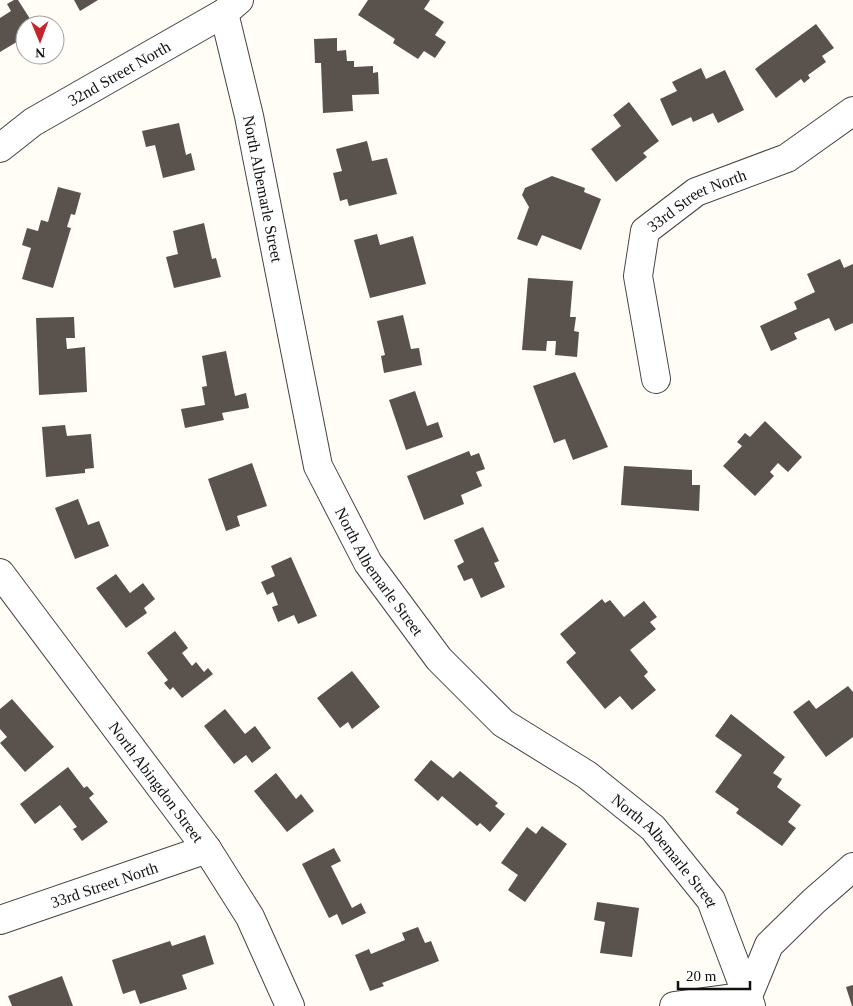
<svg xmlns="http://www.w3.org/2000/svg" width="853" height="1006" font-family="Georgia,serif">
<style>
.building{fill:#5a524d}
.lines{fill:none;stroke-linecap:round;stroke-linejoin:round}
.minor-casing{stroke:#444;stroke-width:30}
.minor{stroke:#fff;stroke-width:28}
.labels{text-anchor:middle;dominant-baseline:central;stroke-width:5;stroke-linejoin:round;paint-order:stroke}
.street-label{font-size:16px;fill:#111;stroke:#fff}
</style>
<rect width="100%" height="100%" fill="#fffdf5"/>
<!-- building -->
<path class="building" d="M14,0h4l16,25h-9v12l-25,15v-34l11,-7 -4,-7z
M74,0h24l-18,11z
M368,0h62l-6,9 20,13 -9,13 11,7 -11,16 -11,-7 -6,8 -25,-16 2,-4 -37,-24z
M816,24l18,24 -12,8 4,6 -18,13 2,3 -6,5 -3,-4 -25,19 -21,-29z
M337,38v13l9,-1 1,11h7v6l19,-1v7l5,-1 1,22 -27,1 1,16 -30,2 -2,-50h-6l-1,-24z
M701,68l5,11 19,-9 19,40 -26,13 -5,-10 -20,9 -2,-5 -19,9 -12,-27 17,-8 -5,-9z
M629,102l30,39 -16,12 4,4 -31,25 -25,-33 30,-23 -8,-11z
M179,123l7,32 5,-2 4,17 -32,8 -8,-33 -9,2 -4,-16z
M367,141l5,20 15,-3 10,36 -48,12 -2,-7 -7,2 -7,-28 9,-2 -6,-22z
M552,176l33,12 -1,4 17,7 -20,51 -39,-15 -5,11 -20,-7 12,-32 -7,-12 3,-7z
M58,187l23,6 -6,22 -4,-1 -4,13 4,1 -18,60 -31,-9 9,-31 -9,-3 5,-17 11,3 3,-11 7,2z
M204,223l8,36 4,-1 5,19 -47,11 -8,-31 12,-3 -5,-23z
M377,234l3,11 33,-9 13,48 -56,14 -16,-58z
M840,259l4,9 9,-4v59l-18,8 -6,-13 -35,15 3,6 -26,12 -11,-25 37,-17 -3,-7 21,-10 -8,-18z
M528,278l45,3 -3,36h6l-2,14 5,1 -2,25 -22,-2 1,-14h-9l-1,10 -24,-1z
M403,315l8,34 8,-1 3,17 -38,8 -3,-17 4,-1 -8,-34z
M74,317l1,21h-9l1,11 18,-2 2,45 -48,3 -3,-77z
M226,351l9,45 11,-3 3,15 -27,5 2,7 -39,8 -4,-19 24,-4 -3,-18 5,-1 -5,-30z
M575,372l33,75 -35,13 -8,-21 -11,4 -21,-57z
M415,391l12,35 11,-4 5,15 -37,13 -17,-50z
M765,421l37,36 -14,15 -10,-9 -8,9 4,4 -19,20 -32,-30 19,-20 -5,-4 8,-9 5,4z
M65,425l2,11 24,-2 3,34 -9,1v4l-39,4 -4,-50z
M469,451l2,5 8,-3 6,16 -9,3 6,14 -21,9 3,9 -40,16 -17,-44z
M252,463l15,43 -30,10 3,10 -14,5 -18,-52z
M624,466l68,4v15h8l-1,26 -78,-6z
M78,499l10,26 11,-4 10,25 -34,13 -20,-51z
M483,527l16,34 -5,2 11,24 -24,11 -9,-20 -8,3 -7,-15 7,-4 -10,-22z
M291,557l26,59 -19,8 -4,-9 -16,7 -6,-15 6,-2 -5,-13 -6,3 -6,-13 14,-6 -4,-10z
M116,574l14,19 13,-10 12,16 -11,9 3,5 -21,15 -30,-40z
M602,599l3,4 5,-3 14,17 20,-16 13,16 -7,5 6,7 -26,21 18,22 -4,4 12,14 -24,20 -12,-14 -15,13 -39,-47 10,-9 -16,-19z
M175,631l13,17 -6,5 10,13 4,-4 8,10 4,-4 5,6 -31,24 -9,-11 -3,3 -6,-7 4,-3 -21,-27z
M352,671l28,36 -28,22 -4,-7 -8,6 -23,-30z
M848,686l5,6v45l-27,20 -33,-45 16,-12 7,9z
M12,699l42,48 -29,25 -25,-29 7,-6 -7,-8v-20z
M225,709l20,25 10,-8 16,22 -19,15 -6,-8 -12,9 -30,-38z
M731,714l54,43 -12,16 9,6 -5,8 24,18 -13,17 8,6 -14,18 -46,-33 3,-4 -24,-17 27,-37 -27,-19z
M431,760l22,18 7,-7 38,32 -3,3 10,8 -15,18 -10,-9 -3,3 -35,-30 -4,5 -24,-21z
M68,767l16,21 3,-2 7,8 -5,4 19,24 -26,19 -9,-12 4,-2 -17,-22 -25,19 -15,-20z
M276,773l20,26 5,-5 13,17 -27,21 -33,-41z
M542,826l25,18 -42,58 -17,-12 10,-15 -17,-12 26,-36 9,7z
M334,848l7,13 -10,5 21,42 9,-5 5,10 -24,12 -5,-11 -8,4 -27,-54z
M597,902l42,6 -7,49 -32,-4 5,-31 -11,-2z
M418,927l7,16 6,-2 8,20 -57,22 2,3 -14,5 -15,-36 14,-6 2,5 34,-14 -3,-7z
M205,935l9,29 -32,11 5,14 -47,15 -5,-14 -12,4 -11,-34 58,-19 2,5z
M62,976l11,30h-61l-4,-10z
M853,985v21h-1l-6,-19z"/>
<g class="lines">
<defs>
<g id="minor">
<path id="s1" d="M224,13l25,103 69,350 50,97 71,96 64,64 84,52 66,53 58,72 40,106"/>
<path id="s2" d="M0,148l33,-26 191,-109 15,-13"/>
<path id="s3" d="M656,379l-18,-103 7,-45 51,-39 91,-34 66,-47"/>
<path id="s4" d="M0,573l207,276 43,68 40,89"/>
<path id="s5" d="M0,920l207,-71"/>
<path d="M674,1006l74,-10 21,-51 45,-44 39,-34"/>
</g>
</defs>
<!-- minor casing -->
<use href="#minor" class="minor-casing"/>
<!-- minor -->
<use href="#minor" class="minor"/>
</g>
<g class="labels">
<!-- street labels -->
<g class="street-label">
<text stroke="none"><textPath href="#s2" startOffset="141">32nd Street North</textPath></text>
<text stroke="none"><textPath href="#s1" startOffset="180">North Albemarle Street</textPath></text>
<text stroke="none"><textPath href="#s3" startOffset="211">33rd Street North</textPath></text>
<text stroke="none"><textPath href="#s1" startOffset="585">North Albemarle Street</textPath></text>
<text stroke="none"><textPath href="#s4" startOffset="261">North Abingdon Street</textPath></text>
<text stroke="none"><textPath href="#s1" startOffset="990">North Albemarle Street</textPath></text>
<text stroke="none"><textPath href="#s5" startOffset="110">33rd Street North</textPath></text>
</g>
</g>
<!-- north arrow -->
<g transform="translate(40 40) rotate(179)"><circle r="24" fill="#ffffff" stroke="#a0a0a0"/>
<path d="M0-4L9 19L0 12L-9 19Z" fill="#c4262e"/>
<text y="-8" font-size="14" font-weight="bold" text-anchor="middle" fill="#111111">N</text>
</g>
<!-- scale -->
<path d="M678 981v8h72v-8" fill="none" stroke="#111111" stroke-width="2.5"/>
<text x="686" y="981" font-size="15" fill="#111111" stroke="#ffffff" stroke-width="4" paint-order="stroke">20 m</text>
</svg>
